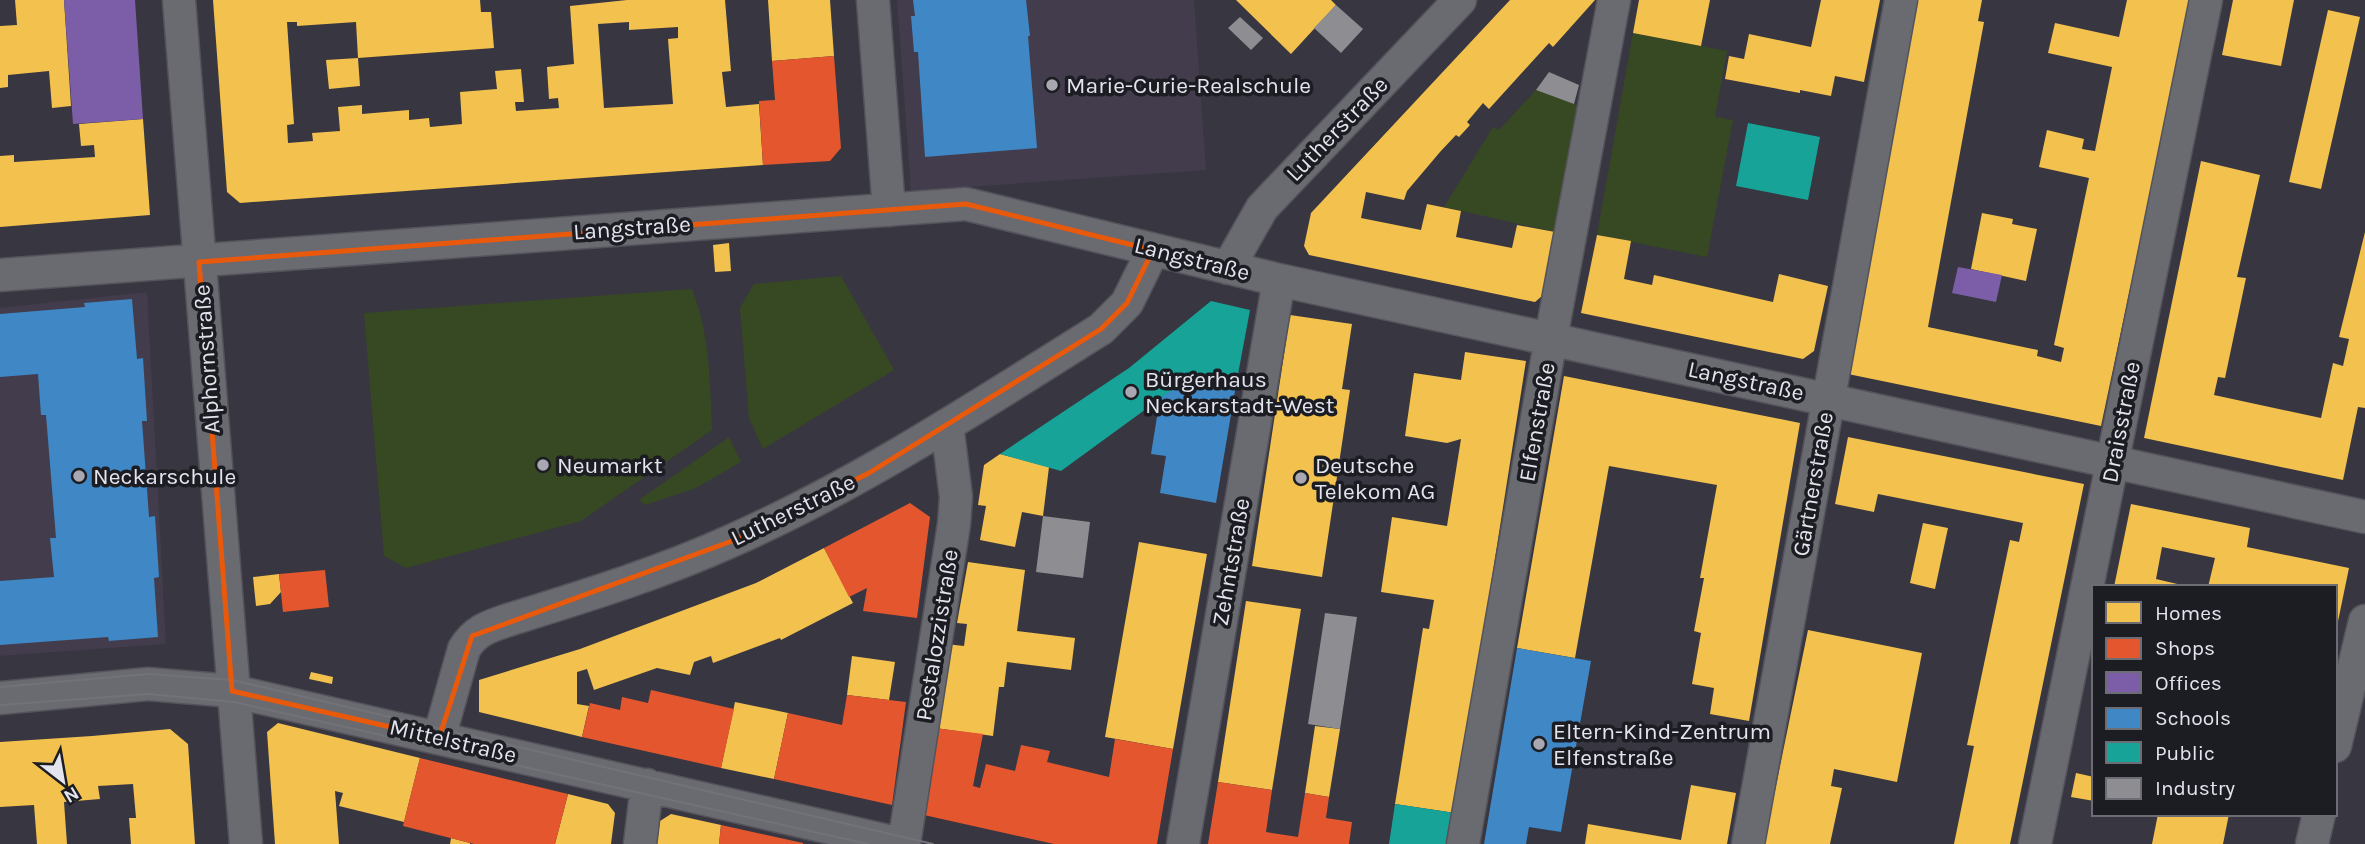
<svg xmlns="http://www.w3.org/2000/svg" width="2365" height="844" font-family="Karla,sans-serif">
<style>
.education{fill:#433c4c}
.green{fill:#374922}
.homes{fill:#f2c14e;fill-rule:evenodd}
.shops{fill:#e4572e}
.offices{fill:#7b5ea7}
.schools{fill:#3f88c5}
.public{fill:#17a398}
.industry{fill:#8d8d92}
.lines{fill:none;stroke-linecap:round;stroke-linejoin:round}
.minor-casing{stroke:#54535b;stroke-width:35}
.minor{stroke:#6a6a71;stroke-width:32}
.tram{stroke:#737278;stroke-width:2}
.marked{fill:none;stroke:#e8590c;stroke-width:5;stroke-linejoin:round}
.poi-dot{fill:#a8a7b2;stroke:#1c1c23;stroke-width:2.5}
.labels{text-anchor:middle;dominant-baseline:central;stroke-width:7;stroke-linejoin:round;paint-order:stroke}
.poi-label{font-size:23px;fill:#e4e4ef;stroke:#1c1c23;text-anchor:start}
.street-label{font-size:23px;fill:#e4e4ef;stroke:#1c1c23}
</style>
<rect width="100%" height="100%" fill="#383640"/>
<!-- education -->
<path class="education" d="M897,0h297l12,170 -295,21z
M147,292l19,352 -166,12v-348z"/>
<!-- green -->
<path class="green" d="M1633,33l94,18 -12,66 18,3 -26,137 -110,-22z
M1536,90l41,15 -22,127 -111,-25 49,-80 6,3z
M841,276l53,94 -131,79 -14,-31 -9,-110 14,-24z
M692,289c18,46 18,93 20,141l-131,91 -175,47 -22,-12 -20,-243z
M729,437l12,25 -45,26 -51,17 -6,-5z"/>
<!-- homes -->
<path class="homes" d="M15,0h49l7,106 -19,2 -3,-37 -41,4v12l-8,1v-62l17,-1z
M213,0h267l1,12h10l3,36 -136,10 -2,-36 -59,4v-4h-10l7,102 -7,1 1,18 25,-2 -1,-8 28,-2 -2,-24 24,-2v9l47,-4v10l20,-2 1,9 32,-3 -2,-32 37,-3 -2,-18 26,-2 3,33h-9l1,9 43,-3 -1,-10 -9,1 -2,-32 27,-3 -4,-58 57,-6h98l6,71 -9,1 4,35 33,-3 4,61 -523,38 -13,-11zM629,22v8l49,-3v11l-10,1 5,65 -69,4 -6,-84z
M768,0h62l4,56 -62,5z
M1236,0h95l5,5 -45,49z
M1510,0h85l-42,47 -4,-4 -60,66 -6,-6 -16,19 3,3 -11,12 -3,-2 -16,17 -33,39 -3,9 -38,-8 -5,26 60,12 6,-26 34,7 -5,26 56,11 5,-23 38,7 -13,64 -7,6 -226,-47 -5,-9 7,-33z
M1639,0h71l-9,46 -68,-13z
M1821,0h59l-16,82 -29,-6 -4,20 -31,-6v3l-75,-14 4,-23 15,3 5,-25 62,13z
M1915,0h67l-4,21 6,1 -56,305 110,23 -1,6 24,6 3,-14 -10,-3 35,-167 -50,-11 8,-37 37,9 -2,10 13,2 17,-84 -64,-14 7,-30 64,14 8,-37h64l-90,426 -253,-52z
M2233,0h61l-13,66 -59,-11z
M2328,10l32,7 -39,172 -32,-7z
M358,58l2,28 -31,3 -3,-29z
M143,119l7,96 -150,12v-71l14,-1v7l81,-5 -1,-12 -13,1 -2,-22z
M2201,161l59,14 -23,102 9,1 -21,100 -7,-1 -4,18 107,23 12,-55 10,3 6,-27 -10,-2 26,-105v176l-7,-1 -15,73 -199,-42z
M1982,213l31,6 -1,5 25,5 -11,52 -55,-12z
M1597,235l34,6 -7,38 28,6 2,-10 119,27 6,-28 49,12 -14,65 -11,8 -222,-46z
M729,243l2,28 -16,1 -2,-27z
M1290,315l62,9 -10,65 8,1 -28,187 -70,-11z
M1465,352l61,9 -71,452 -60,-9 28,-176 6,1 5,-29 -53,-8 11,-75 55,9 14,-87 -14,4 -42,-7 9,-63 47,7z
M1564,376l236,47 -51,298 -39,-7 4,-26 -22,-4 9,-51 -7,-2 10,-53h-4l17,-93 -108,-19 -34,192 -58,-10z
M1848,437l236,47 -74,360h-56l20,-98 -7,-1 43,-205 9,2 4,-19 -145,-29 -4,18 -39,-8z
M1000,454l49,13 -6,49 -21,-4 -7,35 -35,-7 6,-34 -8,-1 6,-40z
M2131,504l119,24 -3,19 102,21 -13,63 -1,-44h-127l7,-29 -53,-11 -6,32 34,8h-76z
M1923,523l25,5 -13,61 -25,-6z
M1139,542l68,12 -34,195 -68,-12z
M824,548l29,55 -72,37 -1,-2 -67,25 -2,-7 -17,6 -4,13 -33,-7 -63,22 -7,-21 -10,3v32l12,2 -7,31 -103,-25v-32l101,-31 176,-66z
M968,562l57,8 -8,61 58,7 -4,32 -64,-8 -3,25h-5l-6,49 -58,-8 11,-84 18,2 3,-22 -10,-1z
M279,574l2,18 -11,12 -14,2 -3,-29z
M1246,601l55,8 -29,181 -54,-8z
M1808,630l114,23 -25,129 -63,-13 -3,17 11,2 -12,56h-66z
M852,656l43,6 -6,38 -42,-5z
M311,672l22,5 -1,7 -23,-5z
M735,702l53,11 -14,66 -53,-11z
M278,723l142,35 -16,64 -65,-16 4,-13 -8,-2 4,53h-64l-8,-112z
M1315,726l25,3 -11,68 -24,-4z
M170,729l18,15 7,100h-64l-2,-26h7l-3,-34 -35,2 2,13 -36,3 3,42h-30l-3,-39 -34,2v-65l92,-6z
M2076,773l18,4v24l-23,-4z
M1691,785l45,8 -9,51h-142l3,-20 93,16z
M568,794l40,10 7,9 -4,31h-56z
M671,814l50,11 -2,19h-62l3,-23z
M2158,814h71l-6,30h-71z
M451,838l19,5v1h-20z"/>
<!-- shops -->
<path class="shops" d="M834,56l7,92 -11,13 -67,4 -4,-64 16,-1 -3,-39z
M910,503l20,14 -13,101 -54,-7 4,-23 -18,9 -25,-49z
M325,570l4,37 -46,5 -4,-38z
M651,690l83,19 -13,59 -139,-31 8,-34 30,7 2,-13 26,6z
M847,695l59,7 -14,103 -118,-26 14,-66 54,12z
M935,728l48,6 -10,52 7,2 6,-24 29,7 6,-26 29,6 -3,11 62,15 6,-38 58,10 -16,95h-103l-130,-29z
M420,758l148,36 -13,50h-81l-71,-18z
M1218,782l54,8 -6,42 32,5 7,-44 24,4 -3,21 26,4 -3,22h-141z
M721,825l82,18v1h-84z"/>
<!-- offices -->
<path class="offices" d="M64,0h71l8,119 -70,5z
M1958,267l44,8 -6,27 -44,-9z"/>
<!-- schools -->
<path class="schools" d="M913,0h113l4,36h-2l9,112 -112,9 -7,-105h-4l-3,-36h4z
M132,299l5,60 6,-1 4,63h-5l7,96 6,-1 4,61 -5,1 4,59 -49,4 -1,-4 -108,8v-64l54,-4 -4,-39h6l-10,-123h-5l-3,-41 -38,3v-63l85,-7 -1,-4z
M1190,377l46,8 -20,118 -56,-10 6,-37 -15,-2 9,-56z
M1517,648l74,13 -30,171 -32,-5 -3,17h-42z"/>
<!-- public -->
<path class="public" d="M1748,123l72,14 -12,63 -72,-14z
M1211,301l39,9 -14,75 -46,-8 -129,94 -61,-17 129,-86z
M1395,804l60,9 -4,31h-62z"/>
<!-- industry -->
<path class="industry" d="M1336,5l27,24 -22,24 -27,-25z
M1240,17l23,21 -12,12 -23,-22z
M1549,72l30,13 -5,19 -38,-14z
M1043,516l47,6 -7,56 -47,-6z
M1325,613l32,4 -17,112 -32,-5z"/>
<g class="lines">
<defs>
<path id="minor" d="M179,0l67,844
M873,0l16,210
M1228,268l34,-60 198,-208
M0,275l966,-71 313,76 1086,237
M0,698l148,-14 84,7 669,153
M439,738l25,-89c10,-17 23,-22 41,-28 77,-24 153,-47 226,-80 131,-58 250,-137 370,-212l26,-26 26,-53
M2335,746l30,-125
M640,844l7,-59
M904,844l50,-320 2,-27 -9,-72
M1183,844l96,-564
M1463,844l88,-506 63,-338
M1748,844l153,-844
M2035,844l171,-844
M2312,844l7,-30"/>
</defs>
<!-- minor casing -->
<use href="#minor" class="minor-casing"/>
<!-- minor -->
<use href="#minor" class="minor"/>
<!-- tram -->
<path class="tram" d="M0,687l148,-13 84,6 701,164
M0,705l148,-11 86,8 634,142"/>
</g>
<!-- marked area -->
<path class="marked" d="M966,204l187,46 -26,53 -26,26 -232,144 -137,68 -260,95 -33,102 -207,-47 -33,-429z"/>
<!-- markers -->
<g class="poi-dot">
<circle cx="1052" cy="85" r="7"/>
<circle cx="1131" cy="392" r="7"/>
<circle cx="543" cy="465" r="7"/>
<circle cx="79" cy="476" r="7"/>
<circle cx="1301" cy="478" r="7"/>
<circle cx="1539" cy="744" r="7"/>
</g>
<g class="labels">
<!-- poi labels -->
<g class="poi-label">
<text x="1066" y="85">Marie-Curie-Realschule</text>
<text x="1145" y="379">Bürgerhaus<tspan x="1145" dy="26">Neckarstadt-West</tspan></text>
<text x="557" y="465">Neumarkt</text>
<text x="1315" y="465">Deutsche<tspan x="1315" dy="26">Telekom AG</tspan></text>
<text x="93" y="476">Neckarschule</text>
<text x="1553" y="731">Eltern-Kind-Zentrum<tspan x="1553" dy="26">Elfenstraße</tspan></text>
</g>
<!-- street labels -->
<g class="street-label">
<text transform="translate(1337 129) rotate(-46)">Lutherstraße</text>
<text transform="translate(632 228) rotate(-4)">Langstraße</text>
<text transform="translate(1192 259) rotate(14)">Langstraße</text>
<text transform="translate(207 359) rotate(-94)">Alphornstraße</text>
<text transform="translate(1746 381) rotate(12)">Langstraße</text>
<text transform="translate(1537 422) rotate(-80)">Elfenstraße</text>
<text transform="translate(2121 422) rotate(-79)">Draisstraße</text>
<text transform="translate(1813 484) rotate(-80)">Gärtnerstraße</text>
<text transform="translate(793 510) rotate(-26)">Lutherstraße</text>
<text transform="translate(1231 562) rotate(-80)">Zehntstraße</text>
<text transform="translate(937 635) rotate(-81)">Pestalozzistraße</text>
<text transform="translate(453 741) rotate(13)">Mittelstraße</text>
</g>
</g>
<!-- legend -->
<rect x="2092" y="585" width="245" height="231" fill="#1c1c23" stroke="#6c6c75" stroke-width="2"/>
<rect x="2106" y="602" width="35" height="21" fill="#f2c14e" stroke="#6c6c75" stroke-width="2"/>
<text x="2155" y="620" font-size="21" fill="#e4e4ef">Homes</text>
<rect x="2106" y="638" width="35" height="21" fill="#e4572e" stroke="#6c6c75" stroke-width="2"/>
<text x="2155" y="655" font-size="21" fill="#e4e4ef">Shops</text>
<rect x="2106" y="672" width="35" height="21" fill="#7b5ea7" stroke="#6c6c75" stroke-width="2"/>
<text x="2155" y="690" font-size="21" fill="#e4e4ef">Offices</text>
<rect x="2106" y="708" width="35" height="21" fill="#3f88c5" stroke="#6c6c75" stroke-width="2"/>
<text x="2155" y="725" font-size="21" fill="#e4e4ef">Schools</text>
<rect x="2106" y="742" width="35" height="21" fill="#17a398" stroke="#6c6c75" stroke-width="2"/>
<text x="2155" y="760" font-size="21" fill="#e4e4ef">Public</text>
<rect x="2106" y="778" width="35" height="21" fill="#8d8d92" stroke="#6c6c75" stroke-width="2"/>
<text x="2155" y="795" font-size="21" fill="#e4e4ef">Industry</text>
<!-- north arrow -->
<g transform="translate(63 781) rotate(149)" stroke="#1c1c23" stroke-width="5" paint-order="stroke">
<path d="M0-5L12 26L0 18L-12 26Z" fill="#e4e4ef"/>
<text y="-10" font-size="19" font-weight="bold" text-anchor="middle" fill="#e4e4ef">N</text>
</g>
</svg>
